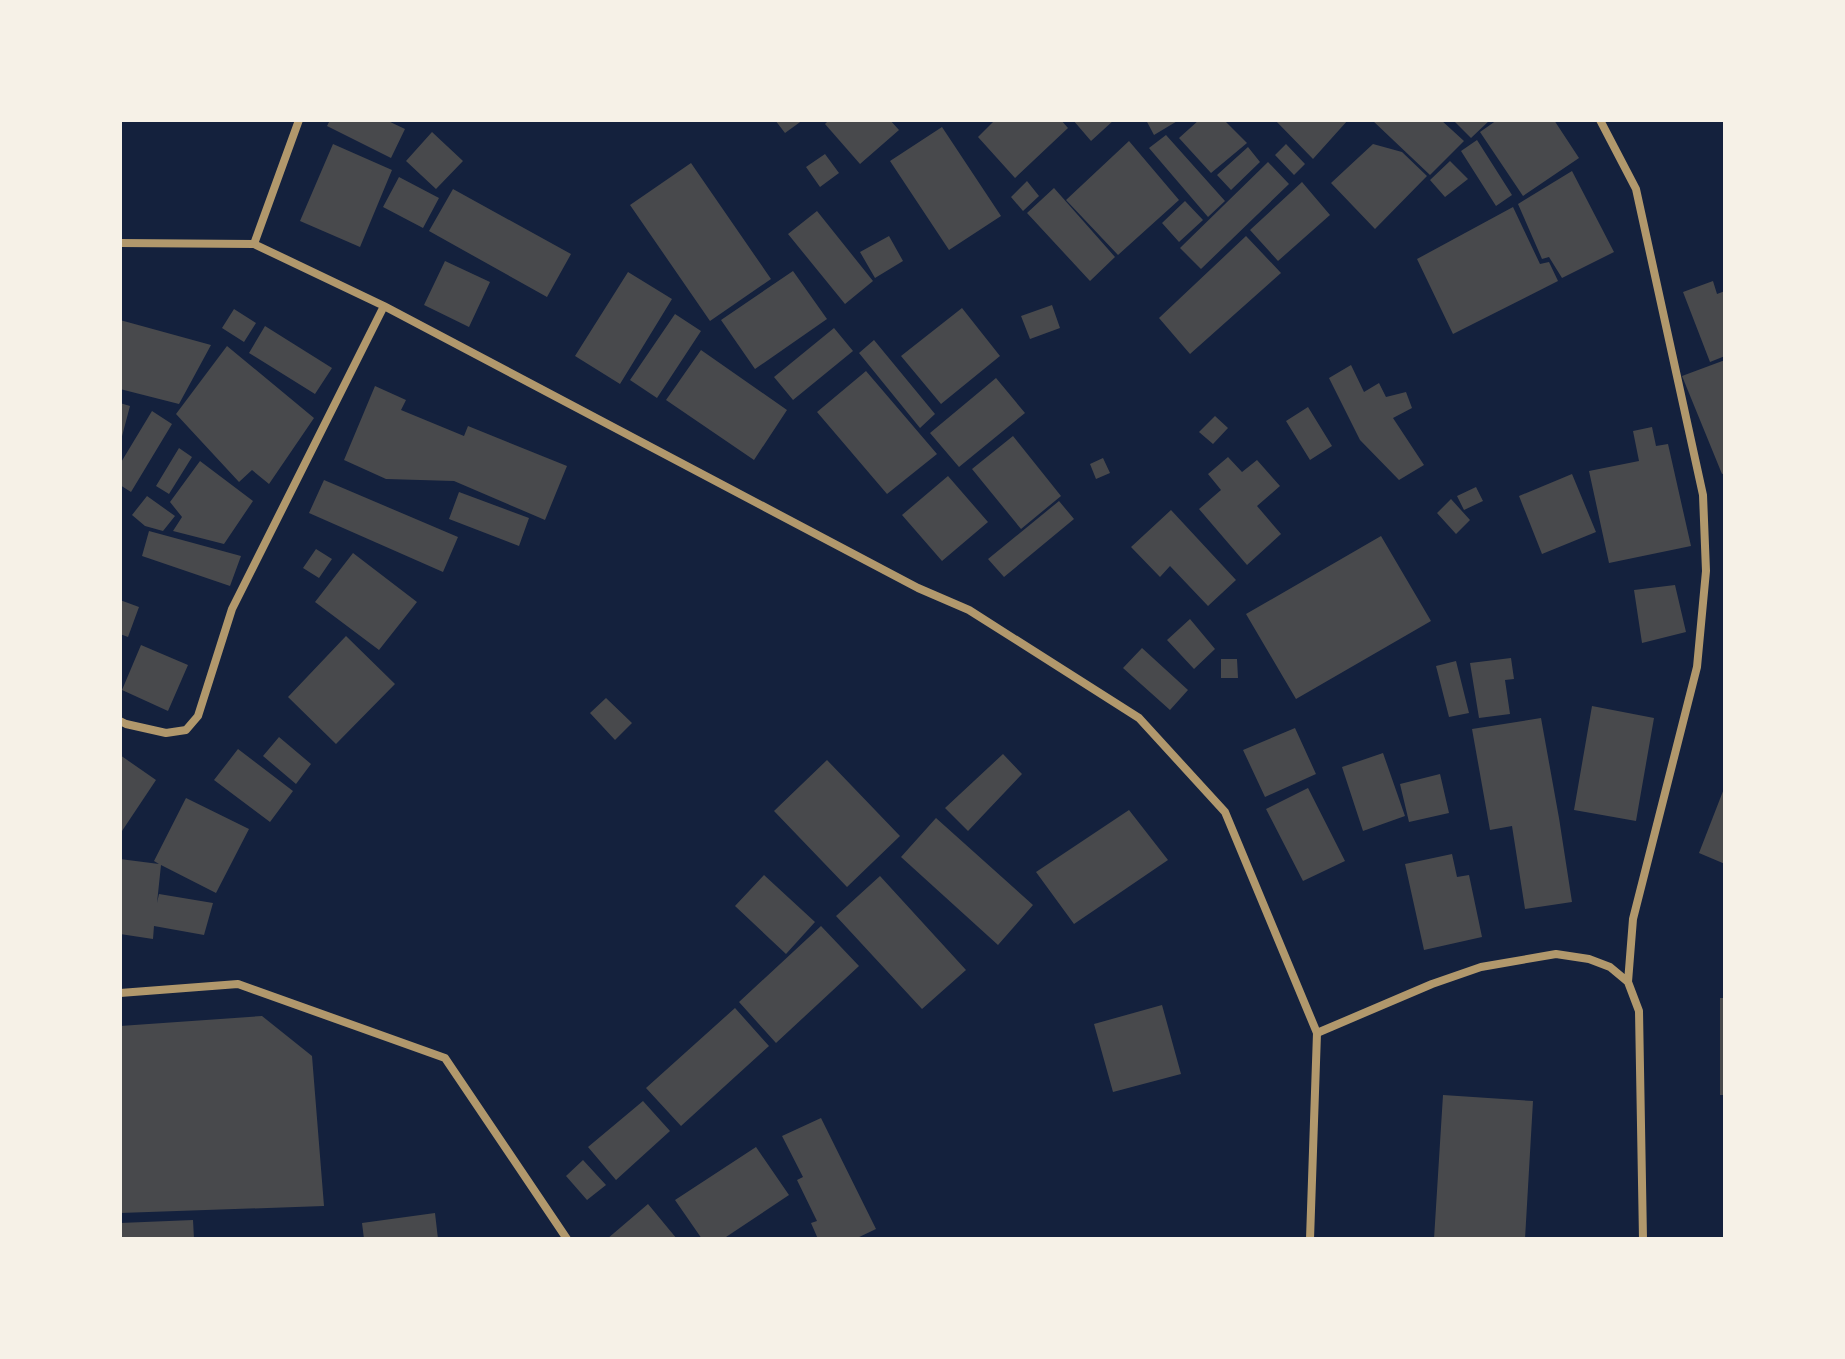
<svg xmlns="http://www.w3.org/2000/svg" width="1845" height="1359" font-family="'Sofia Sans Condensed',sans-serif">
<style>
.building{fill:#48494c}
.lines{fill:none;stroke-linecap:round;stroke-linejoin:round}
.minor{stroke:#b1986c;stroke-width:8}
</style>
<rect width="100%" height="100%" fill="#14213d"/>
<!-- building -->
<path class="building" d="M330,120h56l19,9 -14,29 -64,-32z
M775,120h28l-18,13z
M829,120h61l9,10 -39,34 -35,-40z
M995,120h66l7,8 -53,50 -37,-41z
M1073,120h41l-23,21z
M1146,120h33l-25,15z
M1199,120h25l23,23 -36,30 -32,-35z
M1275,120h73l-35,39z
M1372,120h69l23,21 -34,34z
M1453,120h37l-19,18z
M1497,120h57l25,38 -56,38 -43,-64z
M942,127l59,89 -52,34 -59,-89z
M432,132l31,29 -27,28 -30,-28z
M1166,135l59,66 -17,16 -59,-69z
M1477,140l35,55 -16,11 -35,-55z
M1129,141l50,59 -61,55 -52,-55z
M333,144l59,26 -32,77 -60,-26z
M1286,144l19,20 -11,11 -19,-20z
M1373,144l29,8 25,24 -52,53 -44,-46z
M1248,147l12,15 -29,28 -14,-15z
M825,154l14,19 -19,14 -14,-20z
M1450,161l18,18 -23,18 -15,-17z
M1268,162l21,22 -88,85 -21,-21z
M691,163l80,116 -61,42 -80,-116z
M1572,171l42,81 -52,26 -13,-21 -7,2 -24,-55z
M399,177l40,21 -16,30 -40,-21z
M1027,181l12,15 -16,15 -12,-14z
M1302,182l28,33 -52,46 -28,-31z
M1054,188l61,69 -25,24 -63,-68z
M453,189l118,65 -24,43 -118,-66z
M1185,201l18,19 -24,22 -17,-19z
M1513,207l27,57 9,-2 9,19 -105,53 -36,-75z
M817,211l56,70 -28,23 -57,-70z
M889,236l14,25 -28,17 -15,-26z
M1246,236l35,37 -91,81 -31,-36z
M445,261l45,21 -21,45 -45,-22z
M793,271l34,48 -72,50 -34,-49z
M628,272l44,27 -52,85 -45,-28z
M1713,281l4,13 8,-3v65l-15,6 -27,-70z
M1052,305l8,23 -30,11 -9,-23z
M962,308l38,48 -59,48 -40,-48z
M234,309l22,14 -12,19 -22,-14z
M675,314l26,17 -44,67 -27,-18z
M120,320l91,25 -32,59 -59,-15z
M265,326l67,42 -17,26 -66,-41z
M834,328l19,23 -60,49 -19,-23z
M874,340l61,74 -15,14 -61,-75z
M227,346l87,72 -45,66 -17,-14 -13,12 -63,-68z
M701,350l86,60 -33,50 -88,-60z
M1725,360v113l-3,1 -40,-98z
M1351,365l13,27 15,-9 7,14 20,-5 6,16 -19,10 31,47 -25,15 -39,-40 -31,-62z
M866,371l71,83 -50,40 -70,-82z
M996,378l29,35 -66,54 -29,-34z
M375,386l31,14 -5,10 63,26 4,-10 99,40 -22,54 -91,-39 -68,-2 -42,-19z
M120,403l10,3 -9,34h-1z
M1308,407l24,39 -22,14 -24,-39z
M152,411l20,13 -41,68 -11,-7v-21z
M1215,416l13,12 -15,16 -14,-12z
M1652,427l4,19 12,-2 23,102 -82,17 -20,-92 50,-10 -6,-30z
M1013,436l48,60 -40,33 -49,-60z
M179,448l13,9 -23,37 -13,-8z
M1228,457l14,15 15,-12 23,26 -23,20 24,28 -34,31 -48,-56 22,-19 -13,-16z
M1103,458l7,15 -14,6 -6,-15z
M200,461l53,40 -29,43 -51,-13 9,-14 -12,-15z
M1572,474l24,58 -54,22 -23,-58z
M948,476l40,46 -46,39 -40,-46z
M324,480l134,57 -15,35 -134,-59z
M1476,487l7,14 -19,9 -7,-14z
M459,492l70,26 -10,28 -70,-27z
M147,496l28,20 -12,15 -18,-5 -13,-11z
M1451,499l19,21 -14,14 -19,-21z
M1059,501l15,18 -70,58 -16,-18z
M1171,510l65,70 -28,26 -38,-40 -10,11 -29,-30z
M149,531l92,25 -11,30 -88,-30z
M1381,536l50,85 -135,78 -50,-85z
M316,549l16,10 -13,19 -16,-10z
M353,553l64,49 -38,48 -64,-48z
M1675,585l11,47 -44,11 -8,-53z
M120,600l19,7 -11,30 -8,-3z
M1190,619l25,30 -21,20 -27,-29z
M346,636l49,48 -59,60 -48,-47z
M141,645l47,20 -20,46 -46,-21z
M1142,648l46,42 -18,20 -47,-42z
M1511,658l3,21 -9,1 5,34 -31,4 -9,-55z
M1221,659h16l1,19h-17z
M1456,661l13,52 -20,4 -13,-51z
M606,698l26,25 -17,17 -25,-27z
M1592,706l62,12 -18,103 -62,-11z
M1541,718l18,100 13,84 -47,7 -13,-83 -22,4 -18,-101z
M1295,728l21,46 -51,23 -22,-47z
M279,737l32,27 -15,20 -33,-28z
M238,749l55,42 -23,31 -56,-42z
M1383,753l22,63 -42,15 -21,-64z
M1003,754l19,20 -54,57 -23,-23z
M120,755l36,25 -36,54z
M827,760l73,76 -53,51 -73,-76z
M1440,774l9,39 -40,9 -9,-38z
M1725,786v78l-26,-11z
M1308,788l37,73 -42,20 -37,-72z
M186,798l63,31 -33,64 -55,-28 -4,38 2,-9 54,9 -9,32 -50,-9 -1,13 -33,-5v-75l39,5 -5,-3z
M1129,810l39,50 -94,64 -38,-52z
M936,818l97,87 -35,40 -97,-88z
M1452,854l5,23 12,-2 13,62 -58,13 -19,-86z
M764,875l51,47 -29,32 -51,-48z
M880,876l86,94 -44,39 -86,-93z
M821,926l38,40 -83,77 -37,-41z
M1720,998h5v97h-5z
M1162,1005l19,69 -68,18 -19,-68z
M735,1008l34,38 -88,80 -35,-38z
M262,1016l50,40 12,150 -204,7v-187z
M1443,1095l90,6 -8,138h-91z
M643,1101l27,30 -54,49 -28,-33z
M821,1118l55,111 -21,10h-37l-7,-16 6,-2 -20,-41 6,-3 -21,-41z
M756,1147l33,48 -66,44h-21l-27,-39z
M583,1160l23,25 -19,15 -21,-24z
M648,1204l29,35h-70z
M435,1213l3,26h-74l-2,-16z
M193,1220l1,19h-74v-16z"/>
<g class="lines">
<!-- minor -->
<path class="minor" d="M1600,120l36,69 67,306 3,76 -9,96 -64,252 -5,63 11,29 4,228
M120,243l134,1 130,62 534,282 51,22 170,108 86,94 92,221 -7,206
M254,244l45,-124
M120,721l6,3 40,9 20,-3 12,-14 34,-107 152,-303
M120,993l118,-9 207,74 122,181
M1317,1033l115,-49 49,-17 75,-13 33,5 21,8 18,15"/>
</g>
<!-- border -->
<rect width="1845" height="1359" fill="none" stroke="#f6f1e7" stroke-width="244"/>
</svg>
